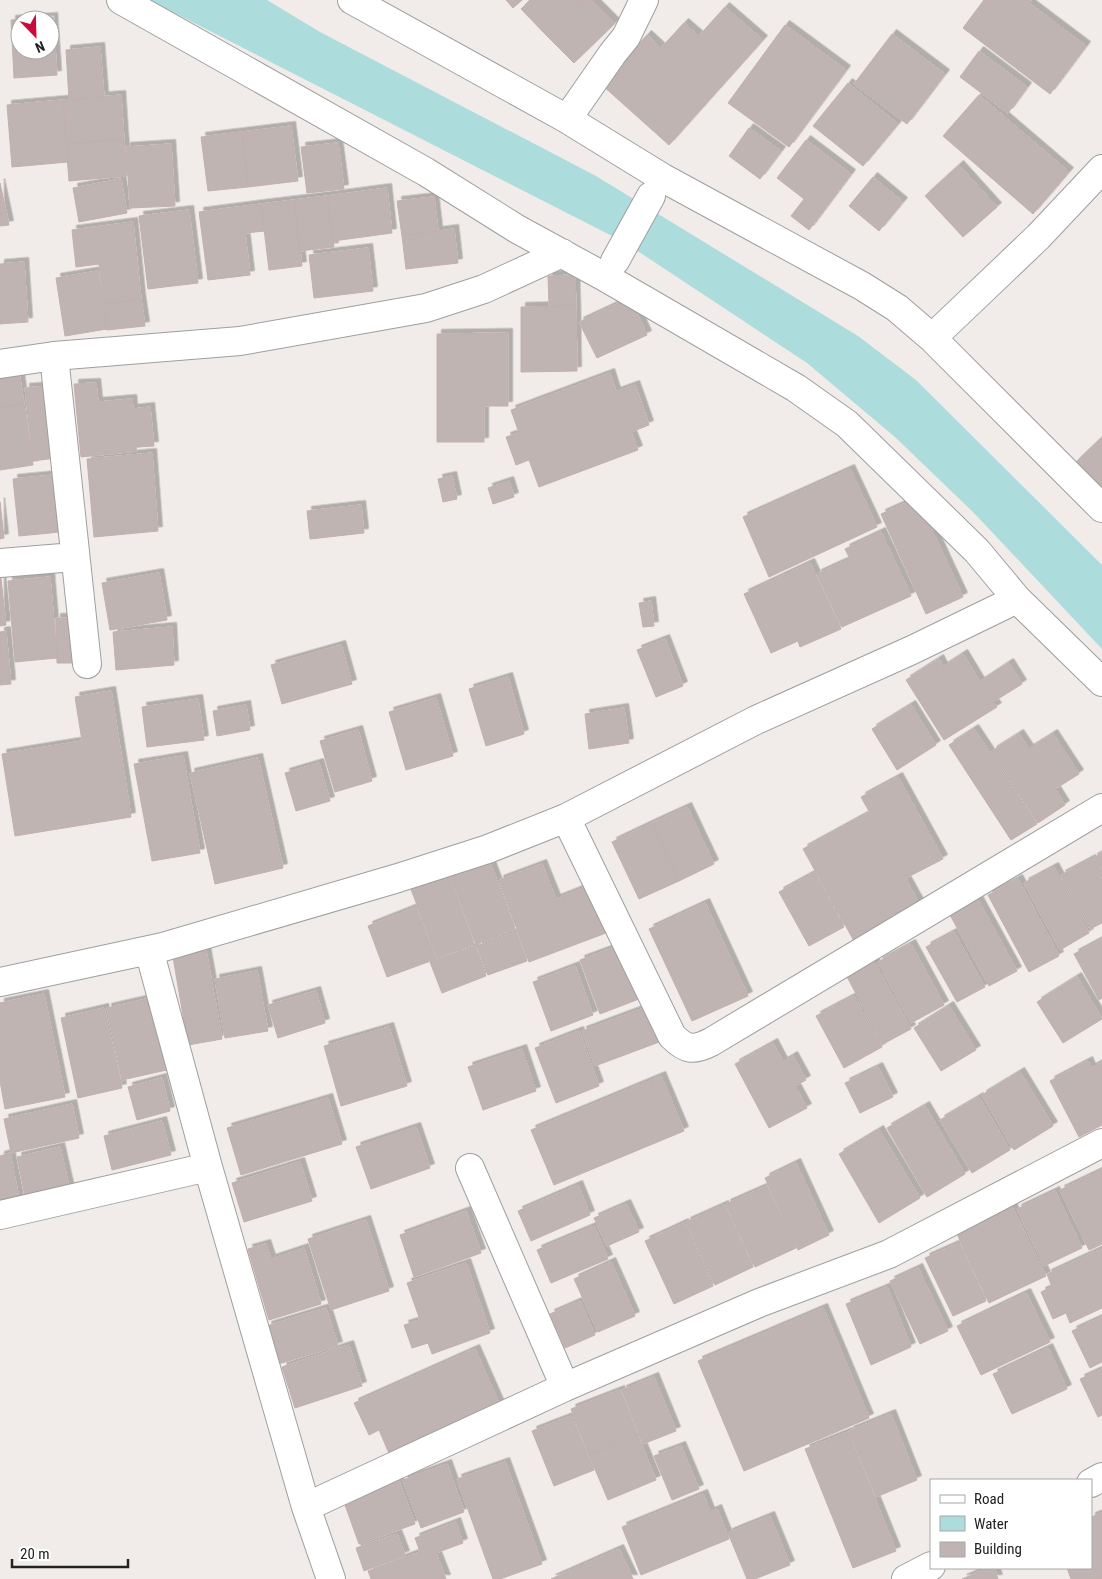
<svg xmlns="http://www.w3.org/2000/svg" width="1102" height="1579" font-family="'Roboto Condensed',sans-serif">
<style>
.water{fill:#acdcdb}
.building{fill:#bfb4b2;stroke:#c3b0ac;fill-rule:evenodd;filter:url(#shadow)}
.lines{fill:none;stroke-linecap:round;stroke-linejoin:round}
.street-casing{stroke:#9f9f9f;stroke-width:30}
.street{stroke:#fff;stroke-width:28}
</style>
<defs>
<filter id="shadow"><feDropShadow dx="4.5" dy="-4.5" stdDeviation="0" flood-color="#0004"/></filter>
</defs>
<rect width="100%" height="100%" fill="#f1ece9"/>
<!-- water -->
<path class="water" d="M149,0h118l53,32 276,144 262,160 58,44 186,185v84l-127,-135 -80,-77 -88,-74 -183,-121z"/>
<!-- building -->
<path class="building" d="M506,0h16l-9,8z
M530,0h55l-37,37 -27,-28z
M585,0h7l23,23 -41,40 -26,-26z
M984,0h47l-2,3 57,43 -36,48 -87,-66z
M725,7l38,33 -94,105 -67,-60 45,-50 14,13 23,-25 15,13z
M53,17l4,58 -43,3 -3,-58zM20,20h30v30h-30z
M785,25l61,45 -57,77 -61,-44z
M892,34l53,40 -38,50 -53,-40z
M100,47l4,50 -35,3 -3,-50z
M979,51l48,36 -19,26 -48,-36z
M848,83l50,41 -35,42 -50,-40z
M121,95l3,44 -58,5 -3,-44z
M979,95l90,77 -36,42 -90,-78z
M63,100l5,62 -56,5 -5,-62z
M291,126l7,55 -50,6 -6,-55z
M749,128l32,23 -21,28 -31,-23z
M242,132l6,55 -40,4 -7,-54z
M124,139l3,37 -58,5 -3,-37z
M806,140l45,34 -42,56 -18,-14 13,-17 -27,-21z
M338,143l6,46 -37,4 -6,-46z
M171,144l4,62 -45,2 -4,-61z
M959,165l38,42 -34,30 -38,-41z
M873,177l30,25 -24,29 -30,-25z
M121,179l6,34 -48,9 -6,-34z
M0,183l9,42 -9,1z
M387,188l5,45 -59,8 -6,-45z
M327,196l7,51 -34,4 -6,-51z
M434,197l4,34 -36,5 -5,-35z
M294,200l8,66 -33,4 -8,-66z
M261,204l4,27 -20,2 5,42 -42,5 -9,-68z
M189,210l9,73 -50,6 -9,-73z
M133,222l8,77 -37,5 -5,-40 -23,3 -4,-37z
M454,229l4,34 -52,6 -4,-33z
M368,248l5,43 -59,7 -5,-43z
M24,262l4,60 -28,2v-60z
M98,271l9,58 -42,7 -9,-58z
M575,275l1,31h-27l-1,-30z
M630,298l17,37 -50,23 -18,-36z
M141,299l4,27 -38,4 -3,-26z
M576,306l1,65 -56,1v-65z
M508,333v73h-71v-72z
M18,366l6,38 -24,3v-38z
M610,373l6,19 19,-7 14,40 -18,7 7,18 -99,37 -10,-27 -13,5 -10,-28 13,-4 -8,-23z
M96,383l2,19 34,-3 1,10 17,-2 4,39 -18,1 1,4 -56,6 -7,-73z
M49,386l7,72 -23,3 -8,-73z
M24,404l9,61 -33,5v-63z
M437,406h47v36h-47z
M1102,437v53l-27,-27z
M152,453l6,78 -64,6 -7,-78z
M850,469l27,58 -108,50 -26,-60z
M54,475l6,57 -41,4 -6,-57z
M452,476l5,23 -14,3 -5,-23z
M509,481l5,16 -21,7 -5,-16z
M917,498l46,99 -37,17 -45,-100z
M0,502l4,36 -4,1z
M361,505l3,28 -54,6 -3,-28z
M881,532l30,64 -69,31 -25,-53 33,-15 -5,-10z
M810,563l31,66 -41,18 -2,-6 -27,12 -27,-59z
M0,569l6,56 -6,1z
M159,573l8,47 -57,10 -8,-47z
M50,577l7,81 -42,4 -7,-81z
M651,601l3,25 -11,1 -4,-24z
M56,618h24l1,45h-24z
M172,627l2,38 -58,5 -3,-38z
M6,631l5,53 -11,1v-53z
M665,639l18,47 -27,11 -19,-47z
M341,645l11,39 -70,20 -11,-39z
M963,654l17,28 29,-19 13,21 -29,18 4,5 -53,33 -38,-60 33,-21 4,8z
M508,677l16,57 -38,12 -17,-57z
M111,691l20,126 -116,19 -13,-82 80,-13 -7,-44z
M436,698l17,58 -47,14 -17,-58z
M198,699l6,41 -57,7 -5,-40z
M246,705l4,25 -33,6 -4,-25z
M911,705l25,40 -39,25 -25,-41z
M624,708l5,35 -40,6 -4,-35z
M974,729l63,95 -26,16 -62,-95z
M358,730l14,51 -37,11 -15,-51z
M1019,734l10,15 24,-15 26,40 -24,15 10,16 -27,18 -46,-72z
M183,756l17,97 -48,8 -18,-97z
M258,758l25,110 -68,16 -25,-111z
M319,763l11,38 -34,10 -11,-38z
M898,777l45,82 -37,19 -45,-81z
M687,807l27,57 -35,17 -27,-58z
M869,813l51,92 -66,36 -51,-92z
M652,823l27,58 -40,18 -27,-57z
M1102,853v21l-9,-16z
M1091,859l11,21v43l-12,6 -29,-54z
M489,860l26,69 -39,15 -26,-69z
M542,864l14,35 40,-16 18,47 -85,32 -30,-82z
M1054,867l35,66 -29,17 -36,-67z
M447,870l27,74 -37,14 -28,-74z
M814,873l30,54 -35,19 -30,-54z
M1018,879l41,77 -30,16 -41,-77z
M978,900l39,71 -28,15 -39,-71z
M705,903l43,93 -56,25 -43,-92z
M416,907l20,52 -49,18 -19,-51z
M516,932l11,29 -39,14 -11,-29z
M954,932l31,55 -28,15 -31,-55z
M1102,939v59l-3,2 -25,-46z
M911,944l33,61 -33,18 -33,-61z
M205,945l17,94 -34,6 -16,-94z
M475,946l11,30 -44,17 -12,-31z
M618,946l21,53 -39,15 -20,-54z
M872,958l39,71 -28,15 -38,-71z
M575,966l18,49 -42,16 -18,-49z
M257,971l11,60 -43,7 -10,-59z
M1077,977l25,42 -39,24 -26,-41z
M316,991l9,32 -47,15 -10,-33z
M44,994l21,103 -60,12 -5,-28v-78z
M854,996l28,51 -38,21 -28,-52z
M155,997l16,72 -49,11 -15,-72z
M649,1006l13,35 -67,25 -13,-35z
M949,1006l27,44 -35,21 -27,-43z
M104,1008l18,80 -44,10 -17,-80z
M389,1027l18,59 -66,20 -17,-60z
M579,1031l20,55 -43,17 -21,-55z
M773,1043l10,19 10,-6 13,24 -11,6 12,22 -38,20 -34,-64z
M522,1049l14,42 -53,19 -15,-43z
M1088,1061l3,7 11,-6v63l-23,12 -29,-56z
M878,1067l15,30 -33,16 -15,-30z
M1020,1072l33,54 -39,24 -32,-55z
M661,1076l23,55 -130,54 -23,-55z
M162,1078l8,33 -33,9 -9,-33z
M979,1097l31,53 -38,23 -32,-53z
M328,1098l14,46 -101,31 -14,-47z
M72,1104l7,34 -68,15 -7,-34z
M925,1106l40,68 -38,23 -40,-69z
M162,1121l9,34 -59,15 -8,-34z
M416,1127l14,41 -59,21 -15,-42z
M879,1130l41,68 -41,25 -40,-69z
M60,1147l10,44 -44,10 -9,-44z
M10,1153l10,50 -20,5v-52z
M300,1162l12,39 -68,21 -12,-39z
M796,1163l33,72 -31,15 -33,-72z
M1102,1170v74l-13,6 -29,-60z
M578,1185l12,30 -59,26 -13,-30z
M767,1186l29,62 -41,19 -29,-63z
M1055,1191l27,57 -38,18 -27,-57z
M626,1204l13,28 -32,14 -13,-28z
M724,1205l29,62 -38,18 -29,-63z
M1012,1207l34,69 -57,27 -32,-69z
M466,1211l15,42 -67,24 -14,-42z
M366,1220l23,71 -58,19 -23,-71z
M684,1223l29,63 -39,18 -29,-63z
M594,1226l14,33 -57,24 -14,-33z
M959,1243l27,58 -33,15 -28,-58z
M266,1244l5,15 33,-11 17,56 -52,16 -21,-71z
M1101,1249l1,3v56l-32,15 -4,-10 -13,6 -12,-27 11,-5 -5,-13z
M611,1262l24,54 -37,16 -24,-53z
M466,1263l24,70 -58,21 -4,-11 -16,5 -8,-23 16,-5 -13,-37z
M918,1268l30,63 -28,13 -30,-63z
M887,1287l24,60 -40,18 -25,-61z
M1026,1293l24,49 -69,33 -24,-49z
M580,1301l15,34 -30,13 -15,-34z
M326,1308l12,38 -60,18 -11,-38z
M823,1308l46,110 -125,53 -46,-110z
M1102,1317v45l-12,6 -18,-37z
M349,1345l13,41 -67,22 -13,-41z
M1048,1348l19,41 -55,25 -19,-40z
M475,1349l26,59 -110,50 -12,-28 -10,5 -15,-32z
M1102,1369v46l-4,2 -18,-38z
M654,1377l22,54 -33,13 -21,-54z
M620,1390l18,45 -49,20 -18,-46z
M891,1414l26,66 -41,17 -27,-66z
M571,1416l23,54 -40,16 -22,-55z
M848,1432l48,119 -43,17 -48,-119z
M638,1436l18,44 -48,20 -19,-45z
M681,1446l18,43 -27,11 -18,-44z
M505,1462l37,102 -42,15h-7l-36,-100z
M447,1464l17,48 -43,16 -18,-48z
M399,1481l16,43 -56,20 -15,-42z
M703,1494l7,18 7,-3 12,30 -88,36 -19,-48z
M1102,1513v66h-31l-4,-11h24v-51z
M770,1516l20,49 -35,14h-8l-19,-46z
M456,1522l7,21 -27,10 10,26h-75l-3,-8 52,-19 -5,-14z
M397,1534l8,21 -41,16 -8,-23z
M619,1549l14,30h-82z
M988,1568h6l4,11h-36z"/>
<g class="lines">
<defs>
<path id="street" d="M121,0l305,172 91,57 86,47 193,112 51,36 130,127 40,48 85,83
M352,0l215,119 96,59 199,108 35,22 35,30 170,170
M567,119l46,-66 13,-16 18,-37
M615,261l36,-65
M932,338l106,-101 64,-68
M54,356l33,308
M0,364l54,-8 186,-15 186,-33 58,-19 78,-36
M0,563l74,-6
M566,818l106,218c14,14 21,15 39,6l391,-234
M149,950l59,217 98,340 25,72
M0,982l163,-35 235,-69 90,-29 78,-31 190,-98 156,-70 105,-51
M470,1168l95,219
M0,1215l208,-48
M1091,1483l11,-6
M306,1507l259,-120 194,-84 130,-49 213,-111
M906,1579l25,-13"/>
</defs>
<!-- street casing -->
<use href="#street" class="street-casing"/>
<!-- street -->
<use href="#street" class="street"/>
</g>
<!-- legend -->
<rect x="930" y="1479" width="162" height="90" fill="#ffffff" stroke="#a7a7a7"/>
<rect x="940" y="1495" width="25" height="8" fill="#ffffff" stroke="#a7a7a7"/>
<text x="974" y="1504" font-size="15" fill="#222222">Road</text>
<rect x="940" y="1516" width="25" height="15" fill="#acdcdb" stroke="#a7a7a7"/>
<text x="974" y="1529" font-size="15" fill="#222222">Water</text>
<rect x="940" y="1542" width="25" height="15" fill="#bfb4b2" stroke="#a7a7a7"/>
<text x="974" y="1554" font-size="15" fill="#222222">Building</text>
<!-- north arrow -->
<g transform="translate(35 35) rotate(157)"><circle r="24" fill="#ffffff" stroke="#a7a7a7"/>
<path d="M0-4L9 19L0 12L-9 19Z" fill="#c90a3a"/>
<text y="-8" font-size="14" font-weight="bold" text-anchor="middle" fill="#222222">N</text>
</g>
<!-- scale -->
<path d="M12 1559v8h116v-8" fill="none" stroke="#222222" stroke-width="2.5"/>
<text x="20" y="1559" font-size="15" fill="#222222" stroke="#ffffff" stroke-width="4" paint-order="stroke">20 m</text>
</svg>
